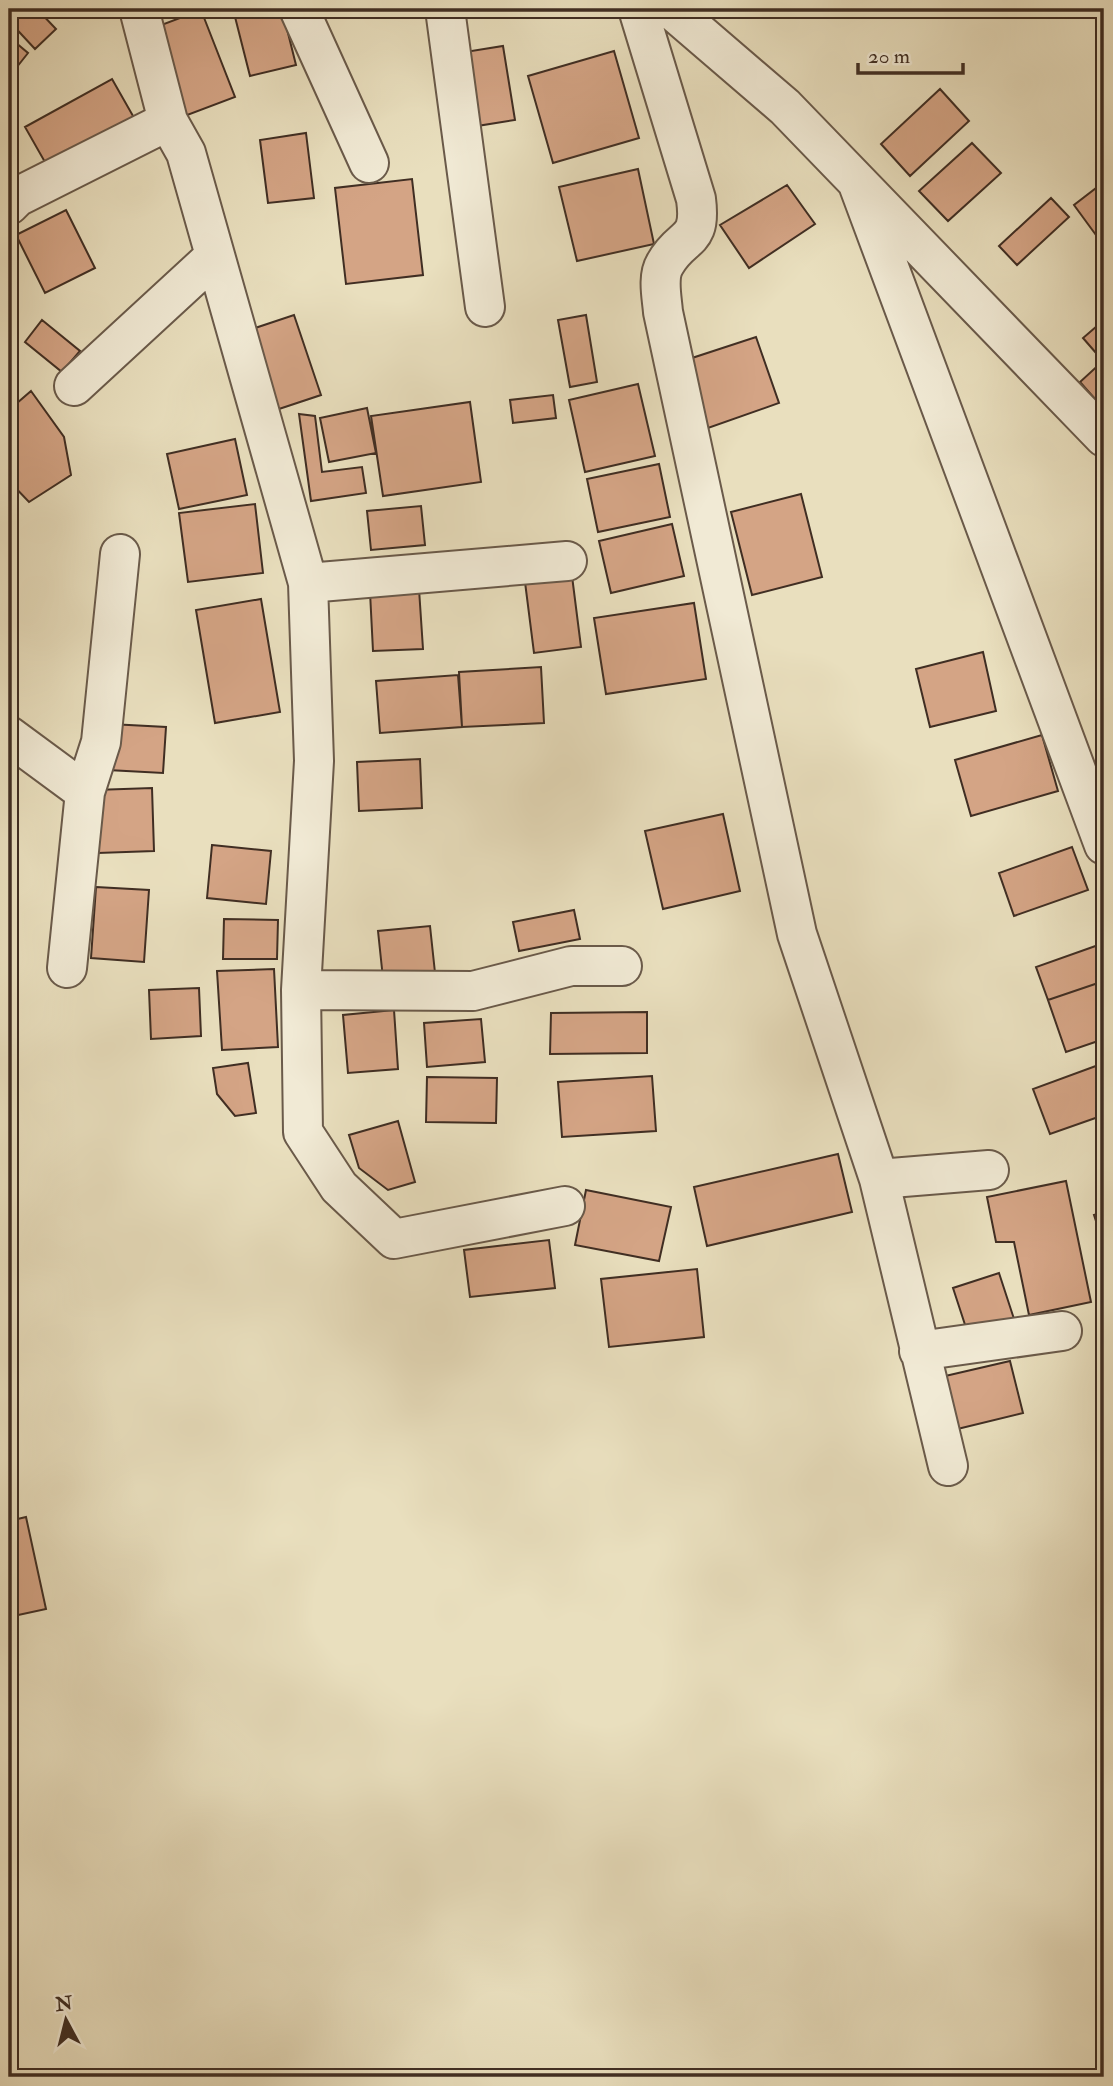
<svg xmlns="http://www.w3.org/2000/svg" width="1113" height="2086" font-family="'IM FELL Double Pica',serif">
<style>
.building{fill:#d4a485;stroke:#402e23;stroke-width:2}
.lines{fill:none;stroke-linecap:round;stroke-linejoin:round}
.minor-casing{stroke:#6a5a4a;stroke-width:42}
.minor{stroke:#f1ead5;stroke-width:38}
</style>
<rect width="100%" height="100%" fill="#e9dfbe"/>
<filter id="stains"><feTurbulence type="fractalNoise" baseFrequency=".00286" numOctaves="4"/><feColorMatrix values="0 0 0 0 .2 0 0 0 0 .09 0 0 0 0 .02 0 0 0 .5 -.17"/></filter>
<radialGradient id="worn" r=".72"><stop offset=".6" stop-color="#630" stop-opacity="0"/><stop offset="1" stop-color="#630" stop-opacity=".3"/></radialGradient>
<!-- building -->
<path class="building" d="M9,9h28l19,20 -21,20 -26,-28z
M233,9h49l14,56 -46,11z
M201,10l34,87 -53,20 -34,-87z
M9,37l19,16 -19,24z
M503,46l12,74 -38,6 -12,-74z
M614,51l25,87 -86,25 -25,-87z
M112,79l29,51 -87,48 -29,-51z
M940,89l29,32 -59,55 -29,-32z
M306,133l8,65 -46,5 -8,-63z
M972,143l29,30 -53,48 -29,-30z
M638,169l16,75 -77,17 -18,-74z
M412,179l11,96 -77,9 -11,-96z
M787,185l28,39 -66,44 -29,-43z
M1100,185l4,6v55l-30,-41z
M1051,198l18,19 -52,48 -18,-19z
M66,210l29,58 -50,25 -29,-58z
M294,315l27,80 -57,19 -27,-80z
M586,315l11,67 -27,5 -12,-67z
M42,320l38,31 -18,21 -37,-30z
M1104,320v85l-2,2 -22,-25 23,-21 -20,-23z
M756,337l23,66 -71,25 -22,-68z
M638,384l17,72 -70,16 -16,-72z
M31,391l33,46 7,38 -42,27 -20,-21v-71z
M553,395l3,23 -43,5 -3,-23z
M470,402l11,80 -98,14 -12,-80z
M367,408l9,45 -47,9 -9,-44z
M299,414l16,2 7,56 40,-5 4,26 -55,8z
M235,439l12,56 -68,14 -12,-55z
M659,464l11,53 -72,15 -11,-53z
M801,494l21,83 -70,18 -21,-83z
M255,504l8,69 -75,9 -9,-69z
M421,506l4,39 -54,5 -4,-39z
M672,524l12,52 -73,17 -12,-52z
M572,576l9,71 -47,6 -9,-71z
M419,589l4,60 -50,2 -3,-59z
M261,599l19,113 -65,11 -19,-113z
M694,603l12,76 -100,15 -12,-76z
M983,652l13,59 -66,16 -14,-58z
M541,667l3,56 -82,4 -3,-55z
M458,675l4,52 -82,6 -4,-52z
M110,724l56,3 -3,46 -55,-3z
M1042,735l16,56 -87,25 -16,-56z
M420,759l2,49 -63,3 -2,-49z
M152,788l2,63 -56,2 -3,-63z
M723,814l17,77 -77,18 -18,-78z
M212,845l59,6 -5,53 -59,-6z
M1072,847l16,43 -74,26 -15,-43z
M96,887l53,3 -5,72 -53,-4z
M574,910l6,29 -61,12 -6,-29z
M224,919l54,1 -1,39h-54z
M430,926l6,56 -52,6 -6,-57z
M1104,943v38l-56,19 -12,-33z
M274,969l4,78 -56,3 -5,-79z
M1104,981v58l-38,13 -18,-52z
M199,988l2,48 -50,3 -2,-49z
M394,1010l4,59 -50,4 -5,-58z
M647,1012v41l-97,1 1,-41z
M481,1019l4,43 -58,5 -3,-44z
M248,1063l8,50 -21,3 -18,-22 -4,-26z
M1104,1063v52l-54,19 -17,-45z
M652,1076l4,55 -94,6 -4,-55z
M427,1077l70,1 -1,45 -70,-1z
M398,1121l17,61 -27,8 -29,-22 -10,-33z
M838,1154l14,58 -145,34 -13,-59z
M1066,1181l25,121 -62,13 -15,-73h-18l-9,-45z
M586,1190l85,17 -12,54 -84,-16z
M1104,1212v34l-10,-31z
M549,1240l6,48 -85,9 -6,-47z
M697,1269l7,68 -95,10 -8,-68z
M999,1273l17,52 -46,15 -17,-52z
M1010,1361l13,52 -82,20 -13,-53z
M26,1517l20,92 -37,8v-96z"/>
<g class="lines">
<defs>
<path id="minor" d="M139,9l29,112 18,32 122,430 6,178 -13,229 2,142 36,55 55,52 171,-33
M299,9l70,154
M445,9l40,298
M638,9l58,190c6,46 -14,34 -31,65 -8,13 -3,34 -2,48l134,622 82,245 69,287
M671,9l114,98 319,330
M858,184l246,661
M9,205l8,-8 151,-76
M74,386l141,-130
M308,583l259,-22
M9,736l76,56
M67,968l18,-176 16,-50 19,-188
M301,990l172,1 98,-25h51
M879,1179l110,-9
M919,1351l143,-20"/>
</defs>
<!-- minor casing -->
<use href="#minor" class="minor-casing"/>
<!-- minor -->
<use href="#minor" class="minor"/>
</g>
<!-- margin -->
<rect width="1113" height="2086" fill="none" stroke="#e9dfbe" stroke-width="35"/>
<rect x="10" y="10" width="1092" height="2065" fill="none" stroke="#402e23" stroke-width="3.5"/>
<rect x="18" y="18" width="1078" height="2051" fill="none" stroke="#402e23" stroke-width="2"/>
<!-- north arrow -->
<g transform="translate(66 2020) rotate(353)" stroke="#f1ead5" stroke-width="5" paint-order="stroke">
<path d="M0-5L12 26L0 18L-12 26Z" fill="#402e23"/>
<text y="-10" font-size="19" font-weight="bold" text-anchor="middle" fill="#402e23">N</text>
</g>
<!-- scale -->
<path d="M858 63v10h105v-10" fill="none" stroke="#402e23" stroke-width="3.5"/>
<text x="868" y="63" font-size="21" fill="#402e23" stroke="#f1ead5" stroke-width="5" paint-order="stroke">20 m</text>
<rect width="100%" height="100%" filter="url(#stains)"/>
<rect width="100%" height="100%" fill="url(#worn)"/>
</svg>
